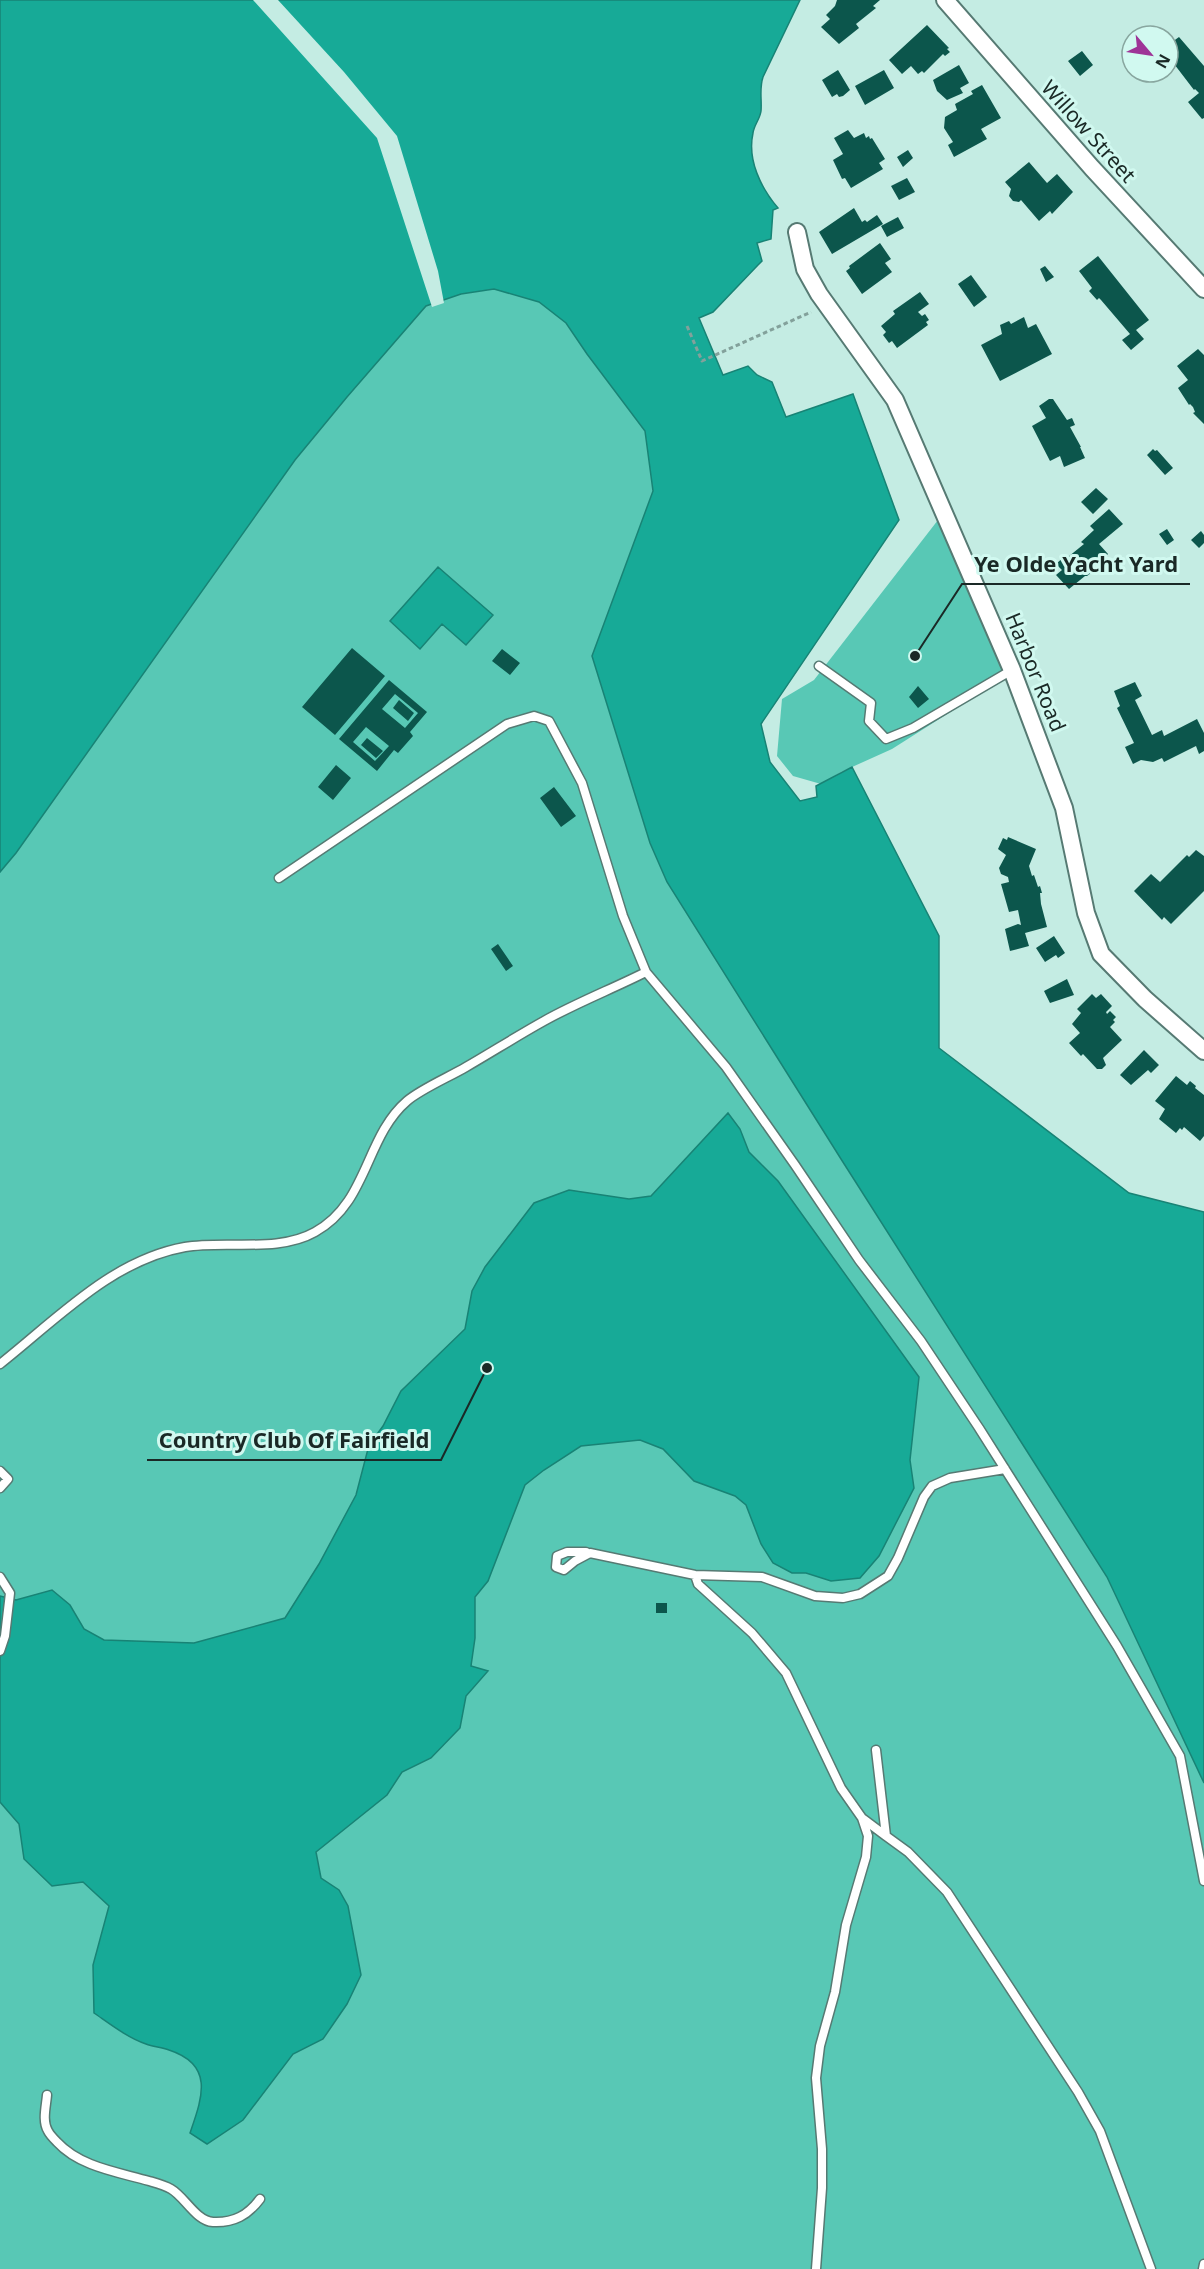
<svg xmlns="http://www.w3.org/2000/svg" width="1204" height="2269" font-family="'Noto Sans',sans-serif">
<style>
.green{fill:#58c8b5}
.water{fill:#17aa97;stroke:#188375;stroke-width:1.5}
.pier{fill:#c4ece3}
.building{fill:#0c564c;fill-rule:evenodd}
.lines{fill:none;stroke-linecap:round;stroke-linejoin:round}
.service-casing{stroke:#567a73;stroke-width:11}
.minor-casing{stroke:#567a73;stroke-width:20}
.path{stroke:#83a19b;stroke-width:3;stroke-dasharray:4.5 3;stroke-linecap:butt}
.service{stroke:#fff;stroke-width:8}
.minor{stroke:#fff;stroke-width:16}
.labels{text-anchor:middle;dominant-baseline:central;stroke-width:6;stroke-linejoin:round;paint-order:stroke}
.street-label{font-size:21px;fill:#1a2926;stroke:#d1f9f0}
.leader{fill:none;stroke:#1a2926;stroke-width:2}
.callout-dot{fill:#1a2926;stroke:#d1f9f0;stroke-width:2}
.callout-label{font-size:22px;text-anchor:middle;font-weight:bold;fill:#1a2926;stroke:#d1f9f0;stroke-width:6;stroke-linejoin:round;paint-order:stroke}
</style>
<rect width="100%" height="100%" fill="#c4ece3"/>
<!-- green -->
<path class="green" d="M495,289l44,13 27,21 21,31 58,77 8,60 -61,165 58,187 17,39 174,277 266,418 97,206v486h-1204v-1397l16,-19 279,-393 52,-63 79,-91 35,-12z
M938,520l69,156 -115,73 -51,23 -20,12 -28,-8 -16,-20 5,-57 32,-19z"/>
<!-- water -->
<path class="water" d="M0,0h800l-37,77c-4,12 -1,22 -2,34 -1,8 -7,14 -8,22 -6,27 8,55 25,75l-5,2 -2,29 -14,4 5,18 -4,4 -45,47 -14,6 24,57 25,-9 9,9 15,7 14,35 67,-23 46,126 -138,204 9,38 30,39 17,-4 -1,-11 36,-19 87,169v112l190,145 75,19v571l-97,-206 -266,-418 -174,-277 -17,-39 -58,-187 61,-165 -8,-60 -58,-77 -21,-31 -27,-21 -45,-13 -33,5 -35,12 -79,91 -52,63 -279,393 -16,19z
M438,567l55,48 -27,30 -24,-21 -22,25 -30,-28z
M728,1113l12,16 9,23 29,29 141,196 -9,83 4,28 -35,68 -19,22 -29,3 -25,-8h-14l-19,-10 -12,-19 -15,-39 -11,-9 -41,-15 -31,-32 -23,-9 -59,6 -37,24 -19,15 -37,96 -13,16v41l-4,28 17,5 -22,25 -6,32 -29,30 -29,14 -15,23 -71,57 5,26 18,12 9,16 13,69 -14,29 -24,35 -30,15 -50,66 -36,24 -17,-11c12,-35 25,-68 -21,-83 -8,-3 -16,-3 -23,-6 -18,-6 -36,-20 -52,-31l-1,-48 16,-59 -26,-24 -31,4 -28,-27 -5,-35 -19,-22v-206l16,4 36,-10 18,15 14,24 20,11 90,3 91,-25 34,-54 37,-69 13,-50 14,-19 18,-35 64,-62 7,-38 13,-24 49,-64 35,-13 60,9 22,-3z"/>
<!-- pier -->
<path class="pier" d="M253,0h25l66,72 53,64 41,135 6,32 -12,4 -55,-169z"/>
<!-- building -->
<path class="building" d="M837,0h43l-7,6 3,2 -20,16 3,4 -20,16 -18,-17 9,-8 -4,-4 9,-9z
M927,25l22,23 -2,1 3,3 -5,4 -2,-2 -19,19 -2,-2 -4,3 -7,-8 -9,8 -13,-14z
M1179,37l25,29v52l-2,1 -14,-17 11,-9 -4,-4 -1,1 -26,-34v-11z
M1082,51l11,14 -13,11 -12,-15z
M959,65l10,18 -9,5 3,5 -16,7 -10,-9 -4,-11z
M838,70l12,20 -7,6 -4,1 -2,-3 -5,3 -10,-17z
M884,70l10,18 -29,17 -10,-19z
M982,85l19,33 -20,11 6,10 -33,18 -6,-12 5,-3 -9,-14 1,-11 12,-7 -2,-6 18,-10 -2,-3z
M848,130l6,8 10,-5 2,5 3,-2 1,3 2,-1 13,21 -6,4 4,6 -32,19 -6,-10 -3,1 -9,-19 10,-6 -9,-16z
M908,150l5,8 -10,9 -6,-10z
M1029,162l18,21 10,-9 16,18 -21,22 -2,-3 -11,10 -18,-21 -2,2 -6,-1 -4,-5 2,-7 -6,-7z
M907,178l8,14 -16,8 -8,-14z
M854,208l8,14 3,-2 2,2 10,-7 6,9 -51,30 -13,-22z
M898,217l6,11 -17,9 -6,-11z
M880,243l11,16 -6,4 7,9 -30,22 -16,-23 4,-3 -1,-2z
M1098,256l51,64 -13,10 8,9 -13,11 -9,-10 8,-6 -29,-34 -2,-2 -2,2 -8,-9 3,-3 -13,-17z
M1045,266l9,11 -8,5 -6,-13z
M971,275l16,22 -13,10 -16,-23z
M920,292l9,12 -11,8 4,4 3,-2 4,6 -3,2 2,3 -31,23 -5,-7 -3,2 -6,-8 3,-3 -5,-6 14,-12 -2,-3z
M1024,317l4,11 8,-4 16,30 -52,27 -19,-36 21,-11 -2,-9 9,-4 2,3z
M1198,349l6,6v69l-11,-11 2,-1 -2,-5 -3,-3 -1,1 -11,-17 10,-8 -11,-14z
M1049,399h4l14,21 5,-2 3,7 -5,2 11,20h-1l5,11 -21,9 -4,-11 -10,5 -18,-35 14,-8 -7,-12z
M1153,449l2,2 2,-1 16,18 -8,7 -18,-20z
M1096,488l12,11 -15,15 -12,-12z
M1109,509l14,15 -24,20 9,10 -17,15v4l-4,3h-2l-16,13 -13,-14 6,-5 -6,-6 10,-9 2,2 16,-13 -3,-2 13,-12 -4,-4z
M1167,529l7,11 -7,5 -8,-11z
M1201,531l3,4v8l-5,5 -8,-8z
M352,648l33,28 -50,59 -33,-28z
M502,649l18,14 -10,12 -18,-14z
M389,680l38,32 -17,20 3,4 -15,17 -4,-3 -17,21 -38,-32zM395,694l23,19 -13,15 -23,-19zM366,727l23,19 -14,15 -22,-19z
M1135,682l7,14 -7,4 17,35 10,-5 2,6 33,-17 7,14v18l-5,3 -3,-8 -32,16 -2,-4 -9,4 -12,-2 -8,4 -8,-17 9,-4 -17,-35 3,-2 -6,-15z
M918,686l11,13 -11,9 -9,-11z
M399,700l15,13 -6,8 -15,-13z
M367,738l16,13 -7,7 -15,-13z
M336,765l15,13 -18,22 -15,-13z
M554,787l22,29 -15,11 -21,-29z
M1008,837l28,12 -7,17 3,10 2,-1 4,12 2,-1 2,7h-2l1,11 6,23 -22,6 4,13 -19,5 -5,-22 13,-5 3,1 -3,-15 -9,2 -8,-28 8,-2 -1,-5 -7,-3 -2,-6 7,-13 -8,-6 5,-11 4,2z
M1196,850l8,6v35l-33,33 -7,-7 -2,3 -28,-29 17,-17 9,8 27,-27 2,2z
M1054,936l11,17 -7,5 -2,-3 -11,7 -9,-14z
M498,944l15,22 -7,5 -15,-22z
M1067,979l7,16 -24,8 -6,-12z
M1092,994l4,4 5,-4 11,12 -6,6 1,2 3,-3 6,6 -3,3 2,2 -5,5 12,13 -19,18 3,7 -4,4h-5l-14,-15 -2,2 -12,-13 11,-10 -8,-9 9,-11 -4,-4z
M1144,1050l15,15 -8,8 -3,-3 -17,15 -11,-10z
M1176,1076l11,9 3,-4 6,5 -1,2 9,7v41l-4,5 -16,-14 -2,3 -2,-2 -4,5 -17,-14 6,-10 -10,-8z
M656,1603h11v10h-11z"/>
<g class="lines">
<defs>
<path id="service" d="M819,666l52,37 -2,18 17,18 27,-11 99,-58
M279,878l228,-154 27,-8 15,5 33,62 41,133 23,56 80,95 69,98 64,95 62,81 58,87 138,218 63,110 24,125
M0,1364c57,-45 112,-104 185,-117 41,-7 93,6 130,-15 53,-29 50,-95 92,-131 14,-12 42,-24 59,-34 26,-15 51,-31 78,-46 32,-18 68,-32 102,-49
M0,1471l8,8 -8,9
M586,1552h-19l-10,4 -1,11 8,3 11,-9 15,-8 105,22 67,2 53,19 28,2 17,-4 28,-18 10,-18 26,-61 8,-11 18,-8 55,-9
M695,1575l3,9 54,49 34,40 55,115 21,30 24,18 -10,-86
M0,1577l10,16 -5,43 -5,15
M886,1836l22,16 39,40 131,200 22,39 51,138
M47,2095c-1,12 -5,26 1,36 2,4 6,8 9,11 23,25 61,30 92,39 7,2 15,4 22,8 14,8 25,32 42,33 21,1 35,-7 47,-23
M816,2269l6,-81v-39l-6,-71 4,-32 15,-54 11,-67 20,-68 2,-21 -6,-18
M1203,2269l1,-5"/>
<path id="minor" d="M945,0l147,168 112,121
M797,232l8,37 14,25 76,106 117,270 52,138 22,105 15,41 44,45 59,52"/>
</defs>
<!-- service casing -->
<use href="#service" class="service-casing"/>
<!-- minor casing -->
<use href="#minor" class="minor-casing"/>
<!-- path -->
<path class="path" d="M687,326l15,35 109,-49"/>
<!-- service -->
<use href="#service" class="service"/>
<!-- minor -->
<use href="#minor" class="minor"/>
</g>
<g class="labels">
<!-- street labels -->
<g class="street-label">
<text transform="translate(1089 131) rotate(48)">Willow Street</text>
<text transform="translate(1036 672) rotate(68)">Harbor Road</text>
</g>
</g>
<!-- callouts -->
<path class="leader" d="M915 656L962 584H1190M487 1368L441 1460H147"/>
<g class="callout-dot">
<circle cx="915" cy="656" r="6"/>
<circle cx="487" cy="1368" r="6"/>
</g>
<g class="callout-label">
<text x="1076" y="572">Ye Olde Yacht Yard</text>
<text x="294" y="1448">Country Club Of Fairfield</text>
</g>
<!-- north arrow -->
<g transform="translate(1150 54) rotate(119)"><circle r="28" fill="#d1f9f0" stroke="#88a69f" stroke-width="1.5"/>
<path d="M0-4.5L10 22L0 15L-10 22Z" fill="#9e3497"/>
<text y="-9" font-size="16" font-weight="bold" text-anchor="middle" fill="#1a2926">N</text>
</g>
</svg>
